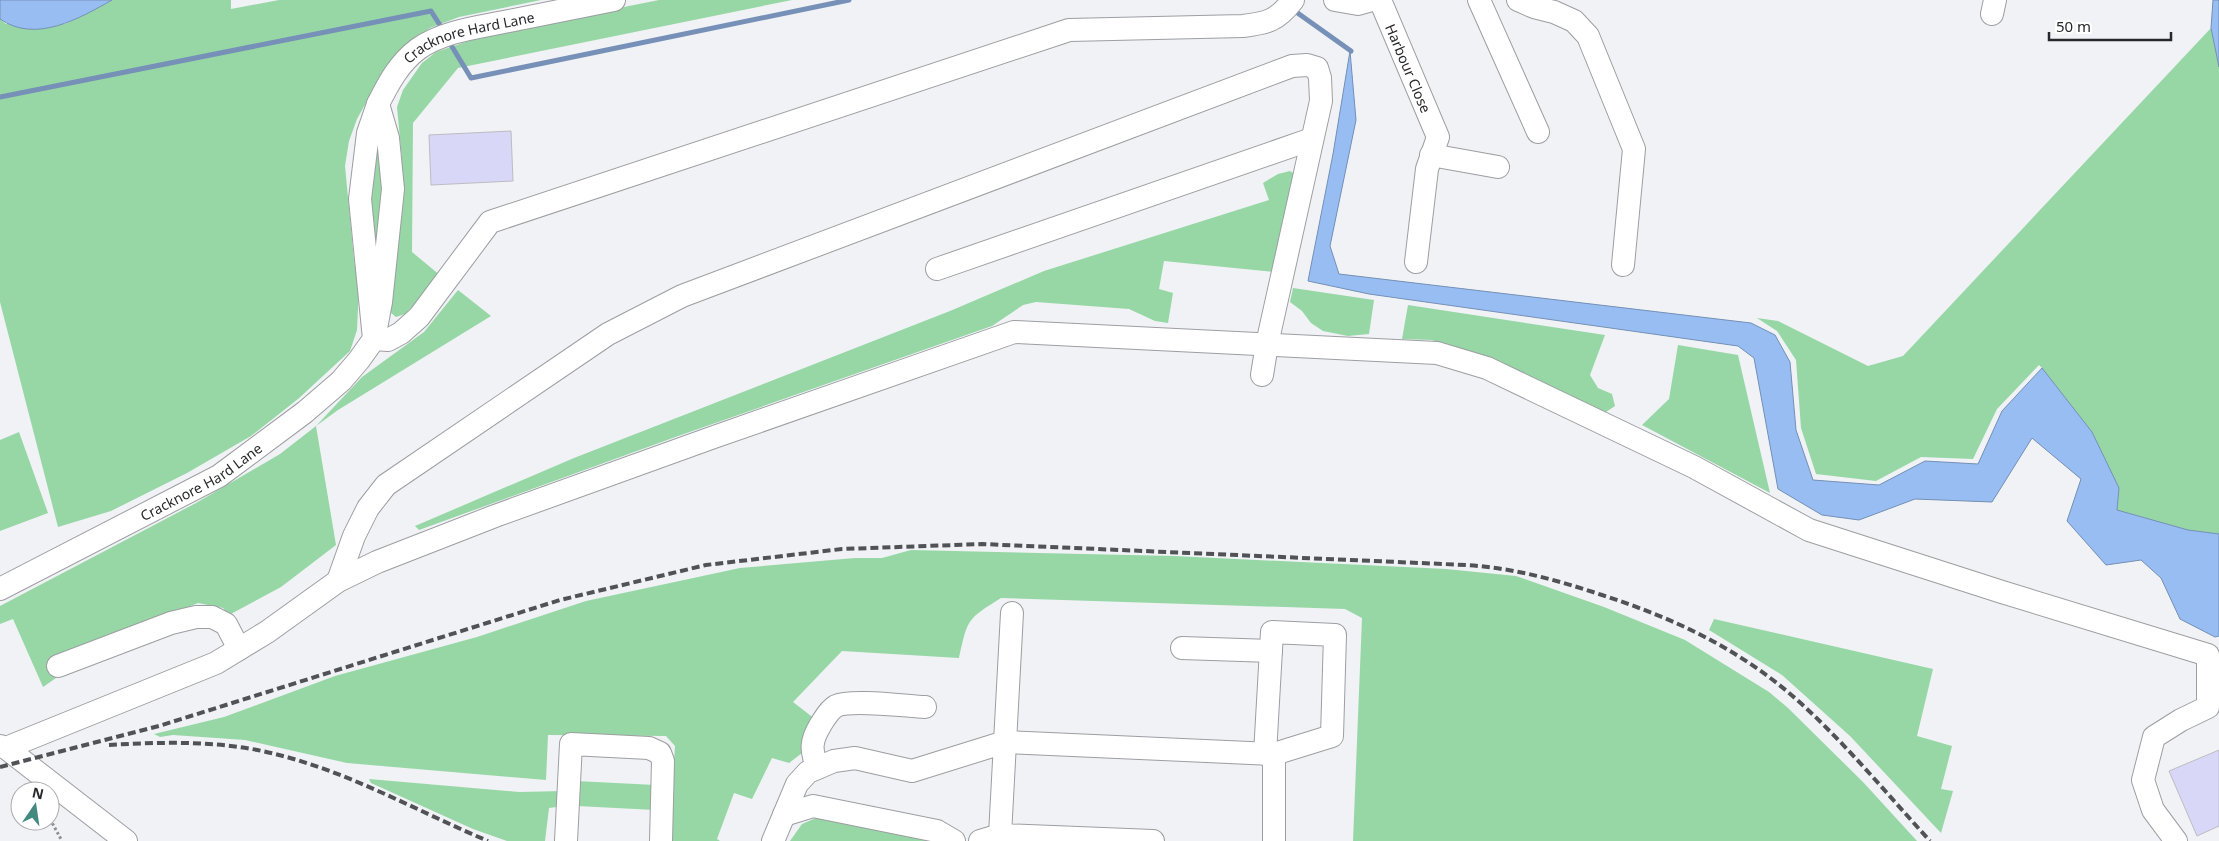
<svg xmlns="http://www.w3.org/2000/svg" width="2219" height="841" font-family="'Noto Sans',sans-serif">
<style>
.green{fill:#96d7a5}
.water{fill:#98bdf3;stroke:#7690b7}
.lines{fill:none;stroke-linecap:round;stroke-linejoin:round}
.stream{stroke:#7690b7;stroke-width:5}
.building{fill:#d9d7f7;stroke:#bcbcc0}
.minor-casing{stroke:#9c9ea2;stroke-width:24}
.path{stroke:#8d8e91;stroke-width:3;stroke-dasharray:2.5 2.5;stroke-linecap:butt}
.minor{stroke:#fff;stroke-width:22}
.rail{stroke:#515255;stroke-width:4;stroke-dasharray:8 4;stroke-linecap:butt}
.labels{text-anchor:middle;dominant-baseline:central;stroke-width:4;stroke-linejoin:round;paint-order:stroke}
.street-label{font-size:14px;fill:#27282a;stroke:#fff}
</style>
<rect width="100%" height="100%" fill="#f0f2f6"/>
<!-- green -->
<path class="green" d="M112,0h119v9l48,-9h262l-82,17 -29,11 -21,14 -23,25 -29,52 -8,22 -4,25 9,94 5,27 -2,43 -7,21 -52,48 -47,37 -64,37 -76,38 -53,16 -58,-225v-283l6,5h59z
M659,0h133l-334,68 -45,55 -1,129 29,24 -36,38 -9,3 -6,-5 12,-152 -5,-53 6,-17 19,-27 14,-11 53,-18z
M2213,0h6v636l-4,1 -35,-18 -19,-41 -20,-18 -35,5 -39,-44 14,-42 -49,-41 -40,64 -77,-3 -56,21 -37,-5 -44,-26 -24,-131 -16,-12 -369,-52 -61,-13 25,-127 17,-103 6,69 -26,126 9,28 412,49 24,12 15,27 6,68 17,50 66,5 46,-24 53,3 24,-53 40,-43 -3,-3 -42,44 -24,50 -52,-2 -45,24 -60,-7 -15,-46 -5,-68 -19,-29 -20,-13 21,3 90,45 35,-10 308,-328z
M379,129l6,73 -11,82 -6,-82z
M1290,171l8,5 -24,96 -110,-11 -5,28 14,4 -5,30 -13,-2 -26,-12 -93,-7 -13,3 -31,21 -311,109 -262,95 -4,-4 159,-68 376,-147 94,-40 225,-71 -6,-17 15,-9z
M1293,288l81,12 -5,34 -21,2 -25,-5 -12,-8 -9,-12 -12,-9z
M458,290l33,26 -153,94 -22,16 20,119 -55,42 -52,28 -6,-7 -25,-5 -145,58 3,17 -13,9 -30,-68 -13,5v-18l196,-103 84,-49 36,-28 46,-49 62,-45z
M1408,305l197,30 -15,40 8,13 14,6 3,12 -9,6 -20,-6 -17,-11 -137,-55 -30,-1z
M1678,345l60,10 32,138 -128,-68 27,-26z
M19,432l29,81 -48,18v-91z
M911,550l263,6 272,13 70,7 88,31 81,33 84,52 19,16 75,74 54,59h-564l9,-223 -17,-9 -344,-11c-35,22 -33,21 -42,60l-117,-7 -49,51 22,17 -13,34 -13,10 -17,-5 -20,41 -18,-6 -17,46 3,2h-51l6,-95 -9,-10 -118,-1 -2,45 -199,-17 -102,-23 -72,-5 -13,2 -6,-3 70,-17 111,-41 142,-39 109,-36 154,-33 115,-10h27z
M1714,619l219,50 -16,67 35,10 -11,43 12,2 -12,42 -91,-97 -68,-61 -73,-45z
M369,779l150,13 45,-1v15l-15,2 -4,33h-38l-34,-12 -102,-46z
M576,781l79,4v25l-78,-4z
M816,818l114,23h-140l12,-17z"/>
<!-- water -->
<path class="water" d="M0,0h112c-32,18 -76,44 -112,19z
M2213,0h6v67l-8,-39z
M1350,51l6,69 -26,126 9,28 412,49 24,12 15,27 6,68 17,50 66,5 46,-24 53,3 24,-53 40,-43 50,64 27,56 -2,22 71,20 31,4v102l-4,1 -35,-18 -19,-41 -20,-18 -35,5 -39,-44 14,-42 -49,-41 -40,64 -77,-3 -56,21 -37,-5 -44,-26 -24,-131 -16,-12 -369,-52 -61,-13 25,-127z"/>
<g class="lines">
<!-- stream -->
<path class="stream" d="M1292,9l59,42
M448,40l23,38 378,-78
M0,97l431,-86 12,19"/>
</g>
<!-- building -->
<path class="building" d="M511,131l2,50 -82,4 -2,-50z
M2219,750v76l-22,10 -28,-65z"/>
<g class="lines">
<defs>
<g id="minor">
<path d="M1335,0l23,4 14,-4"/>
<path id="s1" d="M1380,0l58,137 -11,32 -11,93"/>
<path d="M1479,0l59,132"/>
<path d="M1518,0l16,7 20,5 20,9 14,15 46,113 -11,116"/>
<path d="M1992,14l3,-14"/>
<path id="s2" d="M378,104c10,-20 21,-41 40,-55 25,-18 62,-22 91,-28 35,-7 70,-14 105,-21"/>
<path d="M1431,155l67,12"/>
<path d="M937,269l375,-130"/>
<path d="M374,339l14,1 13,-7 18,-16 71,-95 579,-192 174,-4c24,-3 34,-5 50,-26"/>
<path d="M338,581l16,-45 14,-28 18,-23 222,-151 74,-38 610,-230 15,-1 10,3 3,10 1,23 -54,243 -5,31"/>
<path id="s3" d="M0,589l219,-113 86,-64 36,-31 18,-21 15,-21 7,-37 12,-113 -5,-51 -10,-34 -10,29 -8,66 14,140"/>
<path d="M1012,613l-12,222 153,6"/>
<path d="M1182,648l89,3"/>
<path d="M58,666l113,-43 25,-6h16l14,7 13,25"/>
<path d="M0,746l6,2 210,-85 51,-31 71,-51 39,-19 118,-46 219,-79 300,-105 423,21 50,15 207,99 115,63 193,62 206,63v52l-27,13 -27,17 -11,43 10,30 23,31"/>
<path d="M6,748l120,93"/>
<path d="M1265,754l7,-122 63,3 -3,101 -58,18"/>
<path d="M817,768c-6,-19 -7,-26 4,-44 4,-6 8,-14 15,-18 15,-7 69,0 89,1"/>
<path d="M784,815l13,-31 11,-12 26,-11 21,-3 57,13 93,-29 269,12v87"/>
<path d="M566,841l5,-97 78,4 11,5 3,8 -2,80"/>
<path d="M773,841l11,-26 29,-9 124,25 17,10"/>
<path d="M980,841l20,-6"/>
</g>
</defs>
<!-- minor casing -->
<use href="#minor" class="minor-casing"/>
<!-- path -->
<path class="path" d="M14,807l6,-3
M50,819l12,22"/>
<!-- minor -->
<use href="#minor" class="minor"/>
<!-- rail -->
<path class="rail" d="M109,745c54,-3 112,-5 166,9 74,18 142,57 213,87
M0,767l159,-41 401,-126 146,-35 136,-16 140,-5 484,21c48,3 91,15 136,30 77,25 144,57 204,113 44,41 83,88 124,133"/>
</g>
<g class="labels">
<!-- street labels -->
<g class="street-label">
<text stroke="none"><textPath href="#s2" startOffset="121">Cracknore Hard Lane</textPath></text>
<text stroke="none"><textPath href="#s1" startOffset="74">Harbour Close</textPath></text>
<text stroke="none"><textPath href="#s3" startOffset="228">Cracknore Hard Lane</textPath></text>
</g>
</g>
<!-- north arrow -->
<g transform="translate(35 806) rotate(13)"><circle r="24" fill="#ffffff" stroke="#a9a9aa"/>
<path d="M0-4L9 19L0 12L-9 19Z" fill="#438980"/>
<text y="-8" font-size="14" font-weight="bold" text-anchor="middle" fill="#27282a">N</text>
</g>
<!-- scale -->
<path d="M2049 32v8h122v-8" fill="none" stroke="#27282a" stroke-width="2.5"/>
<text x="2056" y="32" font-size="15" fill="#27282a" stroke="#ffffff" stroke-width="4" paint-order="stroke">50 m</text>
</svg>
